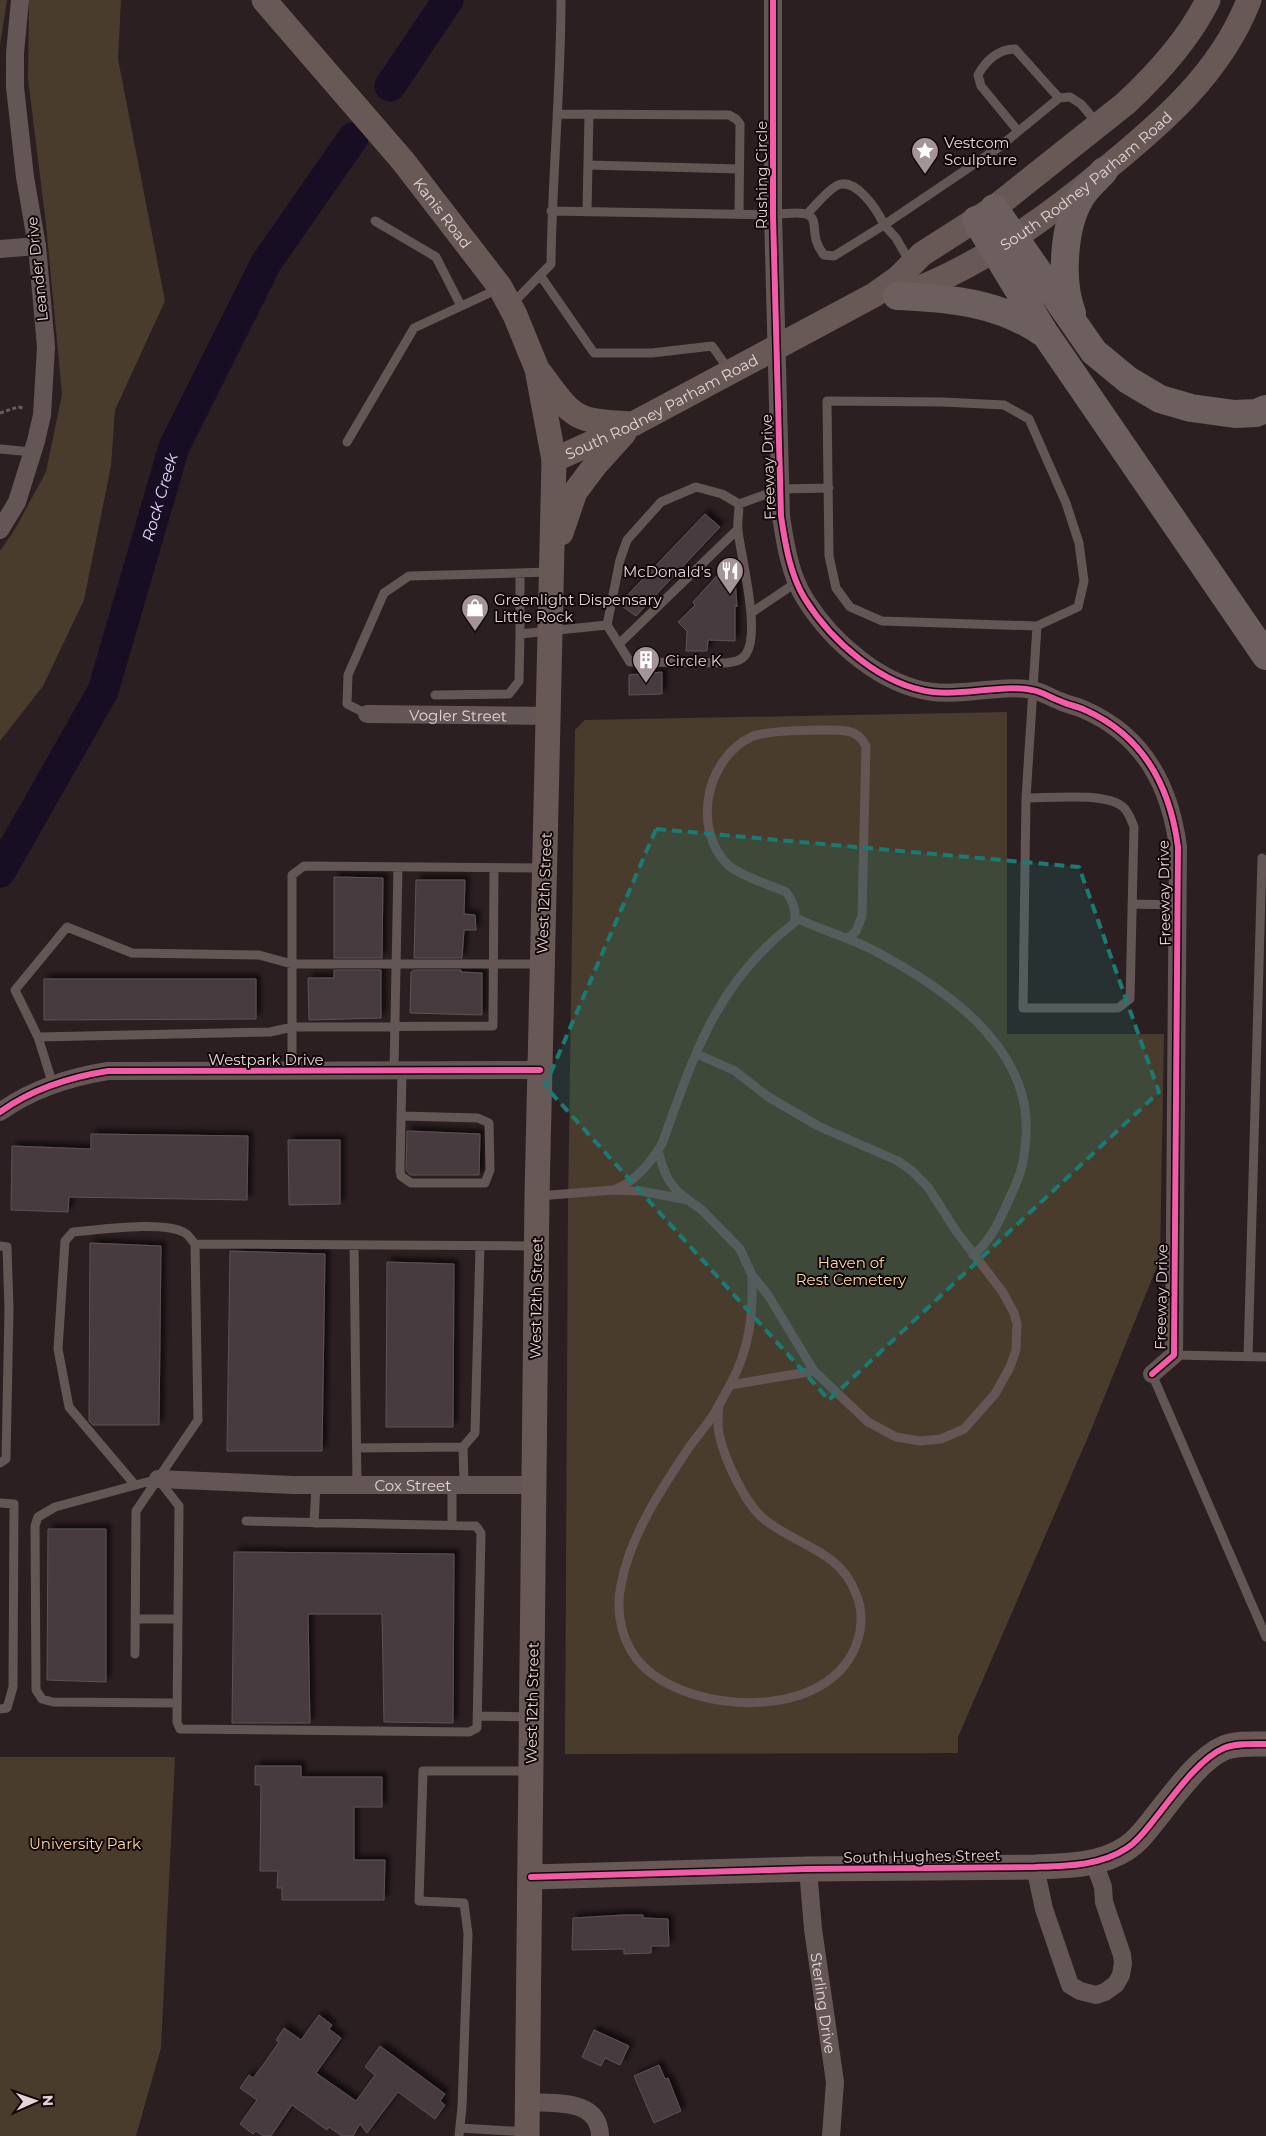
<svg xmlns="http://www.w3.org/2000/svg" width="1266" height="2136" font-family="Montserrat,sans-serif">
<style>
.green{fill:#493c2c}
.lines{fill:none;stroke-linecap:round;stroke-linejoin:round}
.river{stroke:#170e24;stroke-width:31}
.building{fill:#463b41;stroke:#5c5257;filter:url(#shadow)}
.path{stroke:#695e5e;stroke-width:3;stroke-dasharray:4 2.5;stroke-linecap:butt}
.lane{stroke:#635655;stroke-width:9}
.street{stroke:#635655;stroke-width:18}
.secondary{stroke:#685957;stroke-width:25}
.highway{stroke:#6c5f5e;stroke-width:28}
.cycleway-casing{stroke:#12080a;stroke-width:9}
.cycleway{stroke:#f35aa7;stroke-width:6}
.marked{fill:#1a7b73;fill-opacity:0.2;stroke:#1a7b73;stroke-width:4;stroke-dasharray:10 6;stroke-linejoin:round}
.labels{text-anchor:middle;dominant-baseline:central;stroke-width:4;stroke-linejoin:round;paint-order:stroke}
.poi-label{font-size:15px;fill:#e5d3d6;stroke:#12080a;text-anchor:start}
.street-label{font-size:15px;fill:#e5d3d6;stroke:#12080a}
.park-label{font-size:15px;fill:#fdd8a6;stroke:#12080a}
.water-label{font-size:16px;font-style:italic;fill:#e2d8fa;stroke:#12080a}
</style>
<defs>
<filter id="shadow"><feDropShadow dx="4.5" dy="-4.5" stdDeviation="2.5" flood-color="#0009"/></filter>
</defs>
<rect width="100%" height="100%" fill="#2c1f22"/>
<!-- green -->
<path class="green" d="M0,0h7l-7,45z
M29,0h92l-3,59 47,242 -50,109 -4,56 -27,134 -41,86 -43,55v-190l15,-22 31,-57 16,-78 -16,-170 -18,-145z
M1007,712v322h157l-4,225 -69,171 -133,307v16l-393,1 3,-547 7,-477 10,-10z
M0,1757h175l-14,291 -25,88h-136z"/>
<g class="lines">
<!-- river -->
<g class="river">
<path d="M390,86l58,-86"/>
<path id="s1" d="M0,872l103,-181 71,-244 92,-184 87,-125"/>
</g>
</g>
<!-- building -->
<path class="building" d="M705,514l15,13 -84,89 -17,-12z
M723,569l12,9 2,29 -2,-2v36l-27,-1 -1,11h-21l1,-20 -9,-9 17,-17 -2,-3z
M662,672v22l-33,1v-20z
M334,877l49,1 -1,80h-48z
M416,880h49l-1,34 11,1 1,15h-12l-2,28h-48z
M334,970h47v48l-72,2 -1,-42h26z
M414,970h47v2l21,1v42l-72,-2 1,-41z
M44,979h212v40l-212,1z
M407,1131l73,3 -1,41h-69l-4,-5z
M91,1134l157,2 -1,64 -178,-3 -1,15 -57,-2 1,-64 79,3z
M288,1140h52v64l-51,1z
M90,1243l71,3 -2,179h-66l-4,-4z
M230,1251l95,3 -3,197h-95z
M387,1262l67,2 -1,163h-67z
M48,1529h58v153l-59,-2z
M234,1552l220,2 -1,169 -69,-1 -2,-108h-74l2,109h-78z
M255,1766h46v11h81v30h-28v53h31l-1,40h-102v-12h-5l1,-17h-18l1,-86h-6z
M624,1915h19v3l25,1 1,27h-18v7l-27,1v-5l-52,1 1,-32z
M319,2015l13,10 -3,4 12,9 -25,35 40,28 19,-26 -10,-8 15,-21 65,48 -5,7 5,4 -10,14 -37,-27 -31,41 -7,-9 -7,12h-11l-13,-9 -2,3 -35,-25 -21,31h-8l-7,-5 -3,3 -13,-10 17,-24 -17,-12 9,-13 4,3 10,-13 16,-23 -3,-2 8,-12 17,12z
M594,2030l35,16 -9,19 -15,-7 -4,8 -19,-9z
M659,2065l6,14 3,-1 13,33 -27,12 -20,-47z"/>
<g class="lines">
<!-- path -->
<path class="path" d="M0,413l18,-6 7,1"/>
<!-- lane -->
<path class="lane" d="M557,114l172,1 7,4 4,5 -1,90
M1018,131l-37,-45 -3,-11c8,-15 21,-26 37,-26l44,49
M588,165l151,4
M551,211l222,4c63,-9 28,13 51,40l10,1 50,-31 12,13 15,26
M587,212l2,-98
M807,214c9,-9 19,-22 29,-28 19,-11 42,25 48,39l114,-77 61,-50 11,-1 11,7 16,19
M375,221l61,36 25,49
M540,275l54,78h58l60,-7 17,24
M512,304l39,-40c1,-88 10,-176 10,-264
M347,442l67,-114 84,-39
M0,449l32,3
M520,573v61
M751,613l46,-31
M607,625l23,37 95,1c8,-1 17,-2 21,-9 15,-21 -5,-97 -8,-123 -1,-9 1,-18 1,-27
M619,644l119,-115
M435,695l74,-1 10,-13 1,-47 87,-9 13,-65 7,-20 34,-38 35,-15 26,7 17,10 42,-15 48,-1
M367,714l-20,-10 1,-29 36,-82 25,-17 141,-4
M1026,798c23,0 80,-6 97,9 6,5 8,13 11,20l-4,172 -12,9h-95l3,-210 11,-172 41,-19 6,-26 -5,-38 -13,-40 -37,-84 -25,-14 -61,-3 -116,-1 2,155 7,32 14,19 32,14 155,5
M1132,904l46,1
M796,918c25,12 52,19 77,32 70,37 159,96 153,186 -1,17 -3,33 -10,48 -12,25 -21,54 -43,71
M38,1037l-23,-47 52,-63 65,26 127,2 33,9h250
M394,1070l4,-203
M292,1072v-197l12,-9 240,2
M53,1085l-15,-48 232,-5 23,-5 200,-1 1,-158
M402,1116l76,2 11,5 1,47 -5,13h-74l-10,-7 -1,-6 2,-99
M658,1150c5,20 10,36 28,48
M616,1189c20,-8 35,-27 46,-45 32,-89 54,-161 132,-221 3,-11 -1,-22 -8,-31 -16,-7 -48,-17 -59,-28 -35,-36 -21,-105 24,-127 13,-7 79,-8 95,-6 9,1 16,7 20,15l-4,170 -6,15 -8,8
M539,1196l74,-6 28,1 47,9 14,10 38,39 12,26 16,20 46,76 54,51 28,15 24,4 21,-2 23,-10 31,-35 15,-27 6,-17 1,-26 -3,-11 -12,-22 -46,-60 -28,-44 -16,-16 -14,-10 -80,-35 -51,-30 -32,-25 -38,-17
M354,1245l3,240
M0,1246l7,1 2,62 -3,150 -6,4
M1174,1355l92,2
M1248,1357l14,-499
M1152,1374l114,263
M730,1385c20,-37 23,-69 22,-110
M719,1405c-1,10 -2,19 0,29 5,24 26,70 45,85 33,27 76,31 92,75 5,11 6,25 4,37 -17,90 -162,87 -216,36 -22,-21 -29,-54 -23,-82 9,-50 41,-97 69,-139 10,-14 22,-26 29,-41z
M719,1405l11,-20 84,-14
M357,1448l106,-1
M158,1479l21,27 -2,216 3,7 289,3 8,-4 4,-195 -5,-7 -230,-5
M158,1479l-103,28 -17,10 -3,9 1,164 6,9 11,3 124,1
M464,1484l-1,-37 12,-14 5,-187
M135,1485l-66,-78 -11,-58 7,-108 8,-9c25,-2 91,-12 112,1 4,2 7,8 10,11
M0,1503l14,1 -1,183 -6,21 -7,1
M314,1523l2,-38
M452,1525v-41
M135,1619h43
M135,1654l1,-143 62,-91 -3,-176 339,2
M478,1716l52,1
M460,2128l67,4
M459,2136l3,-29 6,-173 -4,-31 -45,-2 4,-130h105"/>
<!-- street -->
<g class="street">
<path d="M773,0v215l8,301c4,27 9,59 24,83 27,43 77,87 128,93 33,4 67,-8 99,-2 9,1 19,8 28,11 8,4 17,5 25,9 59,26 85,76 93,137l-4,508 -22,19"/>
<path d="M0,249l37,-3"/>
<path d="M0,530l17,-28 19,-61 6,-26 4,-68 -9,-101 -12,-69 -10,-90v-34l5,-53"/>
<path id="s2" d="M367,714l182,2"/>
<path d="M0,1112c32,-23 70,-35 108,-41l432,-1"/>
<path id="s3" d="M158,1479l135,6h241"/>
<path d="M1035,1867l9,42 26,76 10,6 16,4 9,-3 11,-8 5,-9 2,-12 -1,-8 -18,-53 -1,-15 -9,-25"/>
<path id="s4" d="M808,1869l5,60 22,153 -4,54"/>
<path d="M527,2102c28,2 72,-4 73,34"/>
</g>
<!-- secondary -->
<g class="secondary">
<path id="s5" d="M264,0l139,161 97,126 15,28 22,54 17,91 -17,736 -10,940"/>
<path id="s6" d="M899,296c76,-27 141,-73 203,-124 59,-48 119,-99 147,-172"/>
<path d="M541,374c32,44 33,47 89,50"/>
<path id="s7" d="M554,460l79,-36 241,-129 24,-17 24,-24 72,-46 132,-105c31,-29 63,-64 82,-103"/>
<path d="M561,533l14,-41 21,-28 28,-31"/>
<path d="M531,1877l277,-8 227,-2c31,-1 65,-1 92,-19 11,-7 18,-17 26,-27 18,-22 45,-62 71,-73 12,-5 29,-4 42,-4"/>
</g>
<!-- highway -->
<path class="highway" d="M994,208l100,144 34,28 32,19 31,9 44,6 21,-1 10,-4
M976,220l68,112
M897,296c54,2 105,7 149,39l220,321
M1072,313c-12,-31 -9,-87 9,-116 6,-10 16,-18 23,-26"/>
<defs>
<path id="cycleway" d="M773,0v215l8,301c4,27 9,59 24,83 27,43 77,87 128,93 33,4 67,-8 99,-2 9,1 19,8 28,11 8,4 17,5 25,9 59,26 85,76 93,137l-4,508 -22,19
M0,1112c32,-23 70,-35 108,-41l432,-1
M531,1877l277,-8 227,-2c31,-1 65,-1 92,-19 11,-7 18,-17 26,-27 18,-22 45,-62 71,-73 12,-5 29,-4 42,-4"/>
</defs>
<!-- cycleway casing -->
<use href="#cycleway" class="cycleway-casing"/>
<!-- cycleway -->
<use href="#cycleway" class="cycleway"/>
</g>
<!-- marked area -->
<path class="marked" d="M656,829l423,38 80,225 -330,308 -284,-314z"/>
<!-- icons -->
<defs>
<symbol id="sight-pin" viewBox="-11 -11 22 30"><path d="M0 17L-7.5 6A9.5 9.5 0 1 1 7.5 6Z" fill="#a49497" stroke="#12080a"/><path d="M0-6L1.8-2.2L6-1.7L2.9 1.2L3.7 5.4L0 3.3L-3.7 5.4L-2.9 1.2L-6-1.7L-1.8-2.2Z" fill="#fff"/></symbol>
<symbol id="restaurant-pin" viewBox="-11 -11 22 30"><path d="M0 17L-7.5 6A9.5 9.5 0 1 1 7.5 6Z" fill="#a49497" stroke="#12080a"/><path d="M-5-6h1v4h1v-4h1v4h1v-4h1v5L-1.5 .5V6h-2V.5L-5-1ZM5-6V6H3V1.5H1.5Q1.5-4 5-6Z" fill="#fff"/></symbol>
<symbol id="shop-pin" viewBox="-11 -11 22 30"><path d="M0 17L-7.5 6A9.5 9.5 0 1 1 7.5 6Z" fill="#a49497" stroke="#12080a"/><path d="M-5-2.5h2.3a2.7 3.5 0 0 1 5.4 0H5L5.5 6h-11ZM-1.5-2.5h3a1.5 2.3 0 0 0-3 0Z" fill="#fff"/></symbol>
<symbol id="building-pin" viewBox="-11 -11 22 30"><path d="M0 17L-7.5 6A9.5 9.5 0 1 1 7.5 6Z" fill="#a49497" stroke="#12080a"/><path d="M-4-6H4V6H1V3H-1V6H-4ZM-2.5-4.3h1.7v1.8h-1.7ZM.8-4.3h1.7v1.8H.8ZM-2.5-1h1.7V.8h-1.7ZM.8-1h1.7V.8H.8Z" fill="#fff"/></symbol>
</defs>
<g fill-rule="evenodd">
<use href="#sight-pin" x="909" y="135" width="32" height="43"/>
<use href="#restaurant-pin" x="714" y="555" width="32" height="43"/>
<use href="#shop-pin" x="459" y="592" width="32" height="43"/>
<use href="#building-pin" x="630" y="644" width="32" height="43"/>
</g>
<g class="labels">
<!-- poi labels -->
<g class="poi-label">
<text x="944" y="142">Vestcom<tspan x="944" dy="17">Sculpture</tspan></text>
<text x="711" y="571" text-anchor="end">McDonald's</text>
<text x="494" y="599">Greenlight Dispensary<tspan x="494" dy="17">Little Rock</tspan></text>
<text x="665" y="660">Circle K</text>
</g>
<!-- street labels -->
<g class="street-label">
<text transform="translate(761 175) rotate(-90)">Rushing Circle</text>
<text stroke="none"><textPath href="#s6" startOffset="221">South Rodney Parham Road</textPath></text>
<text stroke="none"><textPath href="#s5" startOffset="278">Kanis Road</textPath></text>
<text transform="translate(37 269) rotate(-96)">Leander Drive</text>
<text stroke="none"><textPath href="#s7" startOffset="120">South Rodney Parham Road</textPath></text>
<text transform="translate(768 467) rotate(-92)">Freeway Drive</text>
<text stroke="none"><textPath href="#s2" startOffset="91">Vogler Street</textPath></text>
<text transform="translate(544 893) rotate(-88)">West 12th Street</text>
<text transform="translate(1164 893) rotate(-91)">Freeway Drive</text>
<text x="266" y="1059">Westpark Drive</text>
<text transform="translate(1161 1297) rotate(-89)">Freeway Drive</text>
<text transform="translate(536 1298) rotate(-89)">West 12th Street</text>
<text stroke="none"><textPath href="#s3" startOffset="255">Cox Street</textPath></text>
<text transform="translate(532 1703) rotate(-89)">West 12th Street</text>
<text transform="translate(922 1856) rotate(-1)">South Hughes Street</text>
<text stroke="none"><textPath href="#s4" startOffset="135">Sterling Drive</textPath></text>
</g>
<!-- park labels -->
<g class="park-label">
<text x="851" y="1262">Haven of<tspan x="851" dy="17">Rest Cemetery</tspan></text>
<text x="85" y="1843">University Park</text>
</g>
<!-- water labels -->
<g class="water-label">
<text stroke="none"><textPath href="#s1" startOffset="410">Rock Creek</textPath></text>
</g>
</g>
<!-- north arrow -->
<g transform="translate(35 2101) rotate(88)" stroke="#12080a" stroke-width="4" paint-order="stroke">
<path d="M0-4L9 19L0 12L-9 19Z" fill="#e5d3d6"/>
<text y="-8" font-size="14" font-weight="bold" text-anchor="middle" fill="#e5d3d6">N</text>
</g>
</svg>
